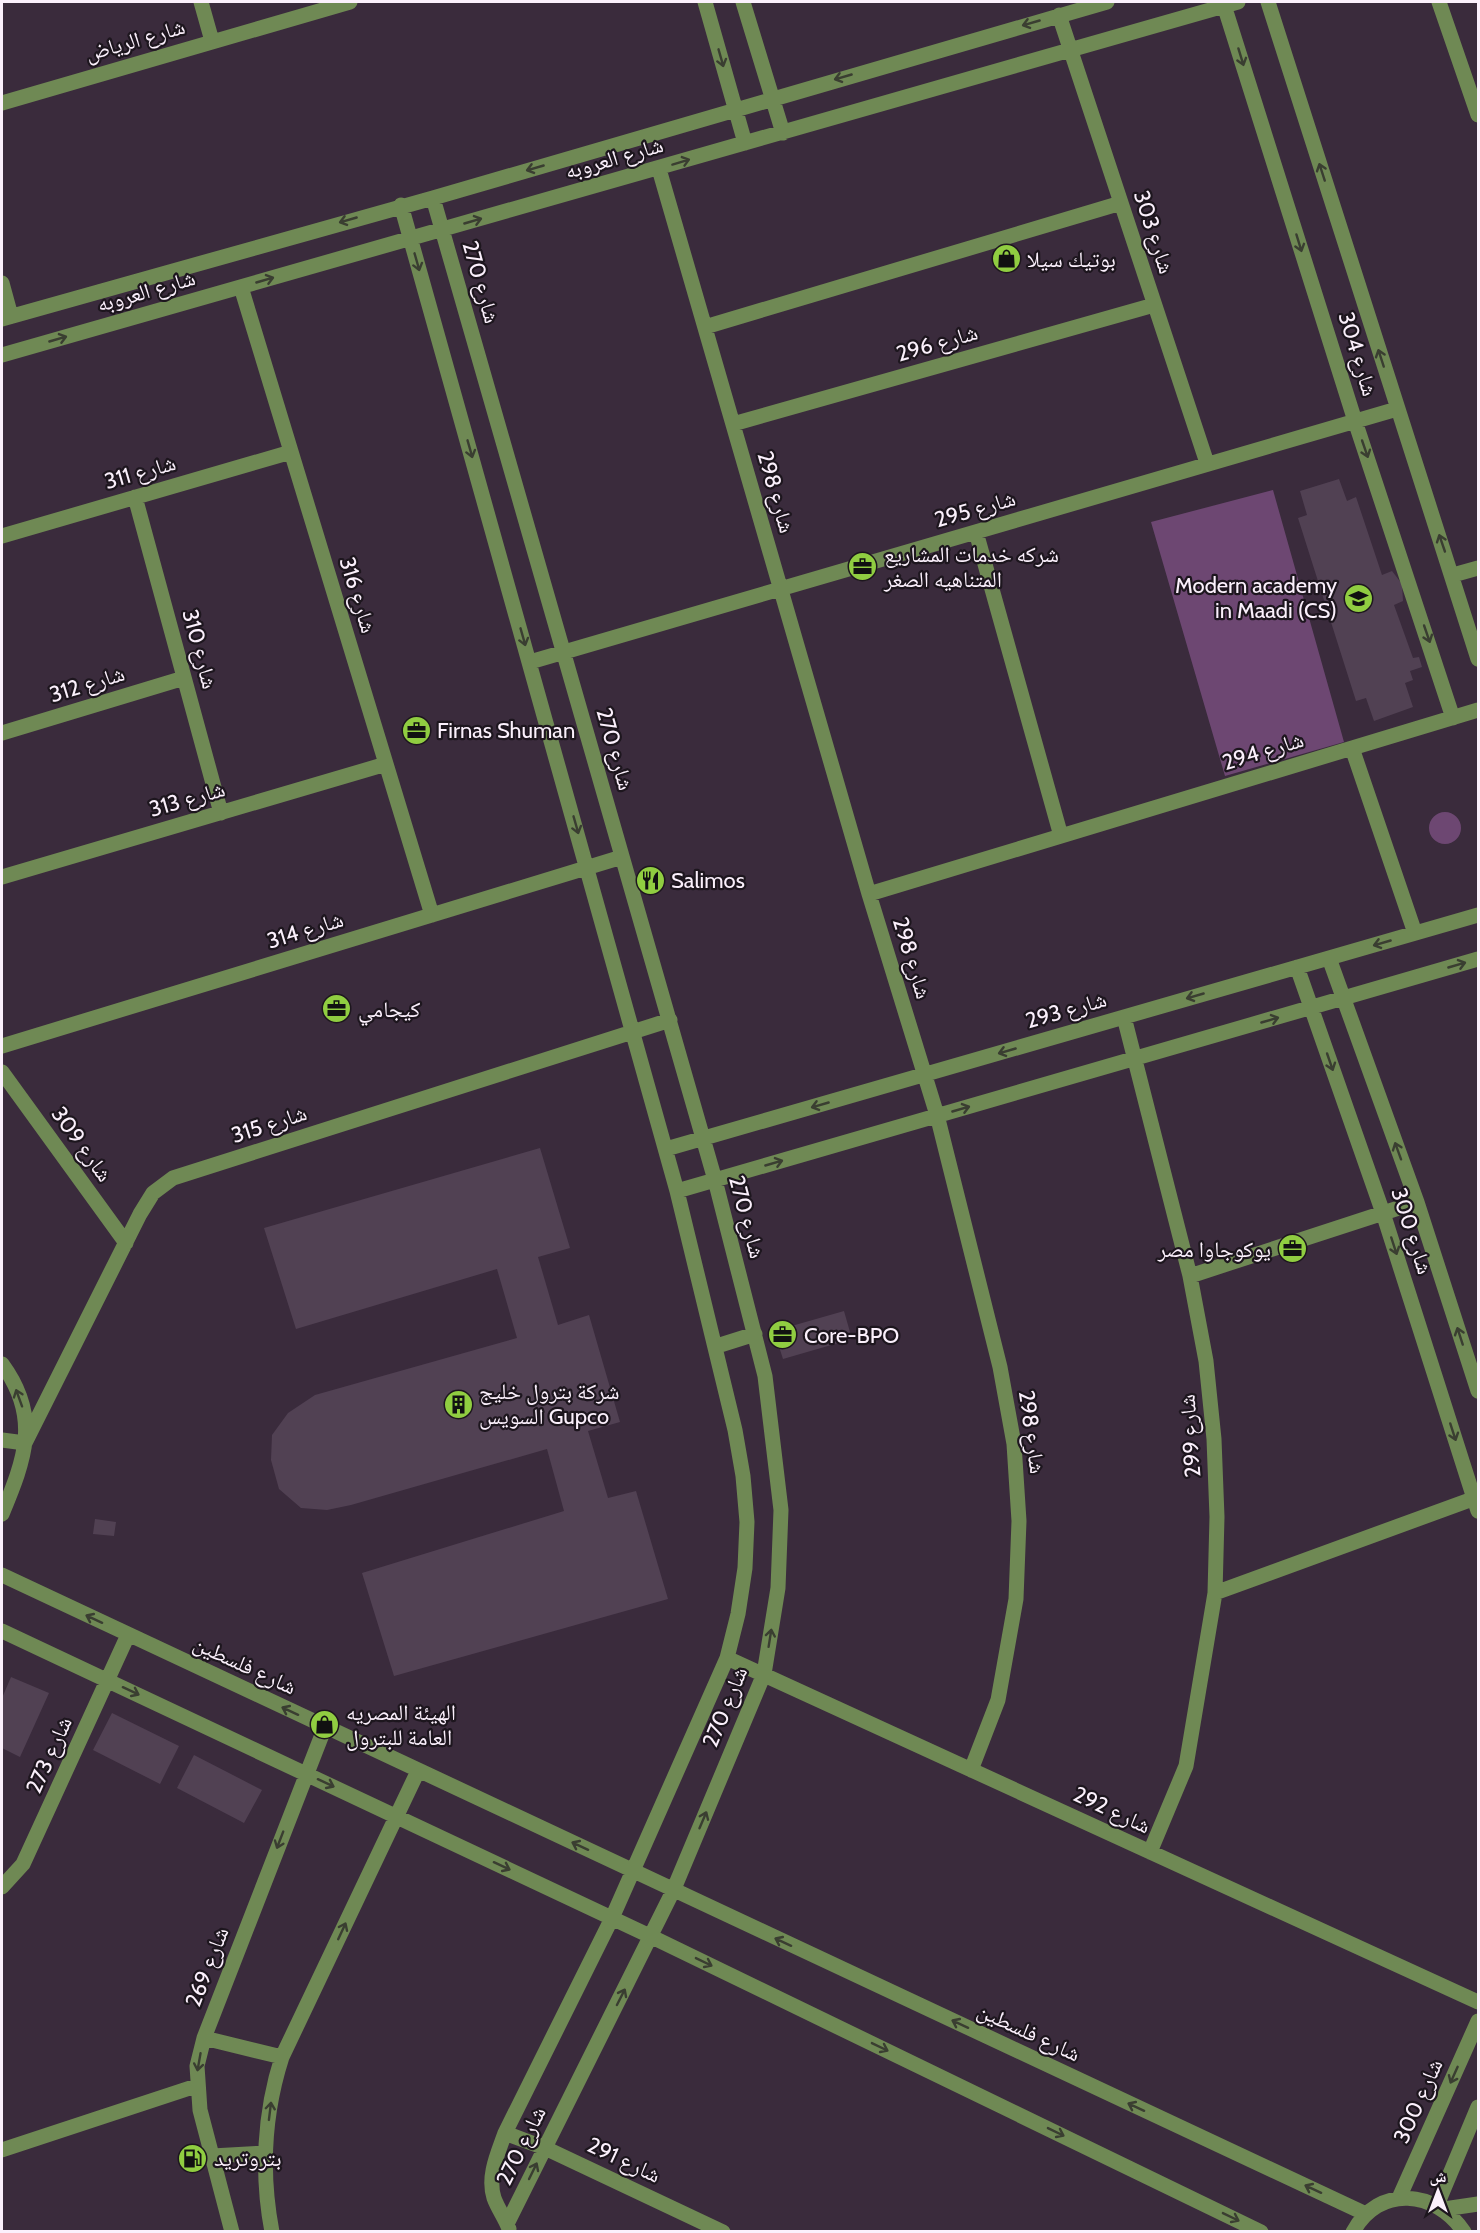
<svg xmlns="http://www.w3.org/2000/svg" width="1480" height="2233" font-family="Cabin,'Noto Naskh Arabic',sans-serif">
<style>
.green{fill:#6d4772}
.building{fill:#514153}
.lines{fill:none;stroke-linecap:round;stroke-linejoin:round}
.minor{stroke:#6f8954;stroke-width:15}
.oneway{stroke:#3a3e31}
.labels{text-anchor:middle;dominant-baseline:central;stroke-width:4.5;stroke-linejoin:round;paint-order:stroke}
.street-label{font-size:22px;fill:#fbf0fc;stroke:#1d161e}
.poi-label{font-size:22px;fill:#fbf0fc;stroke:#1d161e;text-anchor:start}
</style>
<rect width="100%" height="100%" fill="#3a2b3c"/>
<!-- green -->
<path class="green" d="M1273,490l71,252 -119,34 -74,-254z
M1429 828a16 16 0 1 1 32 0a16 16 0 1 1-32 0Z"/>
<!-- building -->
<path class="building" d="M1339,479l8,22 9,-4 26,78 10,-4 10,13 1,17 -9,4 19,53 6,-1 3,10 -12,4 3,9 -8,3 8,24 -39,14 -8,-23 -10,3 -58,-183 9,-3 -7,-24z
M540,1148l30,100 -32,9 20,68 31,-10 31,107 -32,9 20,67 28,-7 32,108 -274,77 -32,-103 202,-62 -17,-62 -196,56 -24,5 -26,-2 -22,-19 -8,-29 1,-25 16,-22 27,-18 202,-57 -20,-69 -201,60 -32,-101z
M844,1311l8,28 -69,20 -9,-28z
M95,1519l21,3 -2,14 -21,-2z
M11,1677l38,16 -29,64 -18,-9v-50z
M112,1713l67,33 -19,38 -67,-34z
M194,1755l68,35 -18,33 -67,-35z"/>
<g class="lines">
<!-- minor -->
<path class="minor" d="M201,2l11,39
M705,2l40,141
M743,2l40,131
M1223,2l132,419 98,297
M1268,2l210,657
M1439,2l39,113
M1059,15l148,448
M2,103l348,-101
M659,169l210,725 68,221 63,252 14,77 5,77 -3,78 -18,101 -27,70
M433,198l282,982 50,196 16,134 -3,78 -14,86 -91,217 -166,333
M401,205l276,986 58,239 8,46 4,46 -2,46 -7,46 -11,44 -115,260 -107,215c-7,20 -18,43 -11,65 4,11 11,20 15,31
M2,283l9,33
M241,287l191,628
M2,319l431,-121 674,-196
M705,327l416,-124
M2,355l1236,-353
M733,424l421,-119
M135,497l86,316
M976,532l85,304
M2,536l289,-84
M1453,575l25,-7
M530,662l867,-253
M2,733l182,-55
M1352,748l63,185
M2,877l384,-113
M869,894l609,-184
M1329,958l88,244 61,189
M1297,967l86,246 95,298
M1124,1017l66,259 16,85 8,78 3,78 -2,76 -29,173 -36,86
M2,1046l620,-189
M2,1072l124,171
M666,1149l812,-234
M677,1191l801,-232
M1190,1276l227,-74
M717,1346l38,-12
M2,1364c39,53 23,95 0,150
M2,1440l23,3 115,-229 13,-21 20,-15 497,-158
M2,1575l1364,639
M1215,1593l263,-96
M2,1631l650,306 609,295
M727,1658l751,344
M2,1887l21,-23 105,-229
M204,2038l78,19
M505,2133l40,15 178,84
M2,2150l194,-64
M212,2156l53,-3
M1399,2198l79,-177
M1437,2205l41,-98
M1444,2209l34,-5
M232,2232l-32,-122 -3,-44 7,-28 121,-311
M272,2232c-11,-58 -8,-119 10,-175l136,-286
M1353,2232c26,-48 83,-42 111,0"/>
</g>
<!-- one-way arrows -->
<defs><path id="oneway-shaft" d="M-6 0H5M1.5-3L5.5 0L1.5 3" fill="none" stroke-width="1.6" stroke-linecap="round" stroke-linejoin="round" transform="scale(1.5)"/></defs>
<g class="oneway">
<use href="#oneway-shaft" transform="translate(1031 23) rotate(164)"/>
<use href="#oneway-shaft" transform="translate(1241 57) rotate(73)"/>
<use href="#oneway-shaft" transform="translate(721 58) rotate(74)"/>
<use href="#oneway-shaft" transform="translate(843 77) rotate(164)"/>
<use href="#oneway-shaft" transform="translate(681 162) rotate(-17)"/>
<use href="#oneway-shaft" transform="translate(535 168) rotate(164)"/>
<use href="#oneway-shaft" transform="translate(1322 172) rotate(-108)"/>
<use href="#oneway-shaft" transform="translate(348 220) rotate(164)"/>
<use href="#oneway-shaft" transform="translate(473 221) rotate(-16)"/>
<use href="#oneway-shaft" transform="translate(1299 243) rotate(73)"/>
<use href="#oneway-shaft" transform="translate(417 262) rotate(74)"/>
<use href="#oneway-shaft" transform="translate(265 280) rotate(-16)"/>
<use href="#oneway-shaft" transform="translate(58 339) rotate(-16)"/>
<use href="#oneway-shaft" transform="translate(1381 358) rotate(-108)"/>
<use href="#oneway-shaft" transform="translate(470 449) rotate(74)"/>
<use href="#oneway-shaft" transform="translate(1365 449) rotate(71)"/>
<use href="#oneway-shaft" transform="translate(1442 543) rotate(-109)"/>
<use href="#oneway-shaft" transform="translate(1427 634) rotate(71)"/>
<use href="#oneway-shaft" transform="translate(523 637) rotate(74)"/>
<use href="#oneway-shaft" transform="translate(576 825) rotate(74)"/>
<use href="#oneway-shaft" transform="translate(1382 943) rotate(164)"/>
<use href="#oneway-shaft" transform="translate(1457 965) rotate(-16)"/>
<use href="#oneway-shaft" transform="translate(1195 996) rotate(164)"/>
<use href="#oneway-shaft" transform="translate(1270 1020) rotate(-16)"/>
<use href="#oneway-shaft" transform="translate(1007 1051) rotate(164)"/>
<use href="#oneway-shaft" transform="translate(1330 1062) rotate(71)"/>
<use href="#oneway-shaft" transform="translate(820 1105) rotate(164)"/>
<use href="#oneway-shaft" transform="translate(961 1109) rotate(-16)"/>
<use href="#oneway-shaft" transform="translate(1398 1151) rotate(-110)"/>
<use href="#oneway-shaft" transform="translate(774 1163) rotate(-16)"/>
<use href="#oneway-shaft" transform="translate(1394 1246) rotate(72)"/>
<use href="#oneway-shaft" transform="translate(1460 1336) rotate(-108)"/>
<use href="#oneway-shaft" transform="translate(19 1398) rotate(-110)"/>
<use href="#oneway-shaft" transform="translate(1453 1432) rotate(72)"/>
<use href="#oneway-shaft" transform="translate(94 1619) rotate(-155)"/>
<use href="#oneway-shaft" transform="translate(770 1638) rotate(-81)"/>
<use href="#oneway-shaft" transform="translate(131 1691) rotate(25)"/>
<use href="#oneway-shaft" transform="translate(290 1711) rotate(-155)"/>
<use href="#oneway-shaft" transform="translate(326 1783) rotate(25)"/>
<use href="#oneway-shaft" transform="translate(703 1820) rotate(-67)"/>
<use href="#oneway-shaft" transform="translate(280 1840) rotate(111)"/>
<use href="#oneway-shaft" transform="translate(580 1846) rotate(-155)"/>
<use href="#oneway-shaft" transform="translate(502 1866) rotate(25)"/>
<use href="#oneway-shaft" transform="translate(342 1931) rotate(-65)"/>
<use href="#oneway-shaft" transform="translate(783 1942) rotate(-155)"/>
<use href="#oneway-shaft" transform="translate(704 1962) rotate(26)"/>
<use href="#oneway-shaft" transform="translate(621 1997) rotate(-63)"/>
<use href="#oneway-shaft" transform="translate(960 2024) rotate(-155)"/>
<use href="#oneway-shaft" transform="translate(880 2047) rotate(26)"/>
<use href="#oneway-shaft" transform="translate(199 2062) rotate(100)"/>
<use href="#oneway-shaft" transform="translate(1454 2075) rotate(114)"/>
<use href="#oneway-shaft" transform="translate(1136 2107) rotate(-155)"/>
<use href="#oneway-shaft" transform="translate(270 2111) rotate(-83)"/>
<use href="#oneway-shaft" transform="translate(1056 2132) rotate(26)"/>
<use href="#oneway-shaft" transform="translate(533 2171) rotate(-64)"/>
<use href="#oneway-shaft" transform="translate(1313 2189) rotate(-155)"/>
<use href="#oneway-shaft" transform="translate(1231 2217) rotate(26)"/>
</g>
<!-- icons -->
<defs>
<symbol id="shop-disc" viewBox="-11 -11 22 22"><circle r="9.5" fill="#90cd41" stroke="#1d161e"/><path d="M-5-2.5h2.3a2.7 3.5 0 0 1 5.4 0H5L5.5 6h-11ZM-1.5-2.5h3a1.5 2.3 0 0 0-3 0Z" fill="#111"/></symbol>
<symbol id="office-disc" viewBox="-11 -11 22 22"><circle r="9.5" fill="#90cd41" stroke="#1d161e"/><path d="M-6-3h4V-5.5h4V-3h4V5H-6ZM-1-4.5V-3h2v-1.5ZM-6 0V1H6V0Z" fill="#111"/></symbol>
<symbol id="university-disc" viewBox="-11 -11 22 22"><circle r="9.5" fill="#90cd41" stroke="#1d161e"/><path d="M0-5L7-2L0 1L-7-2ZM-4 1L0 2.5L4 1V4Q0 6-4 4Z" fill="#111"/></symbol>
<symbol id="restaurant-disc" viewBox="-11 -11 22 22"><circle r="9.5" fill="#90cd41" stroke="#1d161e"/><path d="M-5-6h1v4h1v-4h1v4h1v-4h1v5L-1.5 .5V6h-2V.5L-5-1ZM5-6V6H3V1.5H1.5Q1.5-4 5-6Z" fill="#111"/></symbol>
<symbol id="building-disc" viewBox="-11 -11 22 22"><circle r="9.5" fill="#90cd41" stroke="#1d161e"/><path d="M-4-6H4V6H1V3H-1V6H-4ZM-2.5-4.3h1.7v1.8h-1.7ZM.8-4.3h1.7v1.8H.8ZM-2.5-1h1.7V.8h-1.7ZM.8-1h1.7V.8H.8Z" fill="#111"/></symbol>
<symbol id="fuel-disc" viewBox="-11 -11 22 22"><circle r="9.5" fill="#90cd41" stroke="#1d161e"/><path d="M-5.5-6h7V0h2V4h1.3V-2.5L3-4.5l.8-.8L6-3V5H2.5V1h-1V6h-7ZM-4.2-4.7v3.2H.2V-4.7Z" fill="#111"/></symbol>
</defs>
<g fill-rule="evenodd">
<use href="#shop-disc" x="990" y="242" width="33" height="33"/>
<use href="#office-disc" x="846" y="550" width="33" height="33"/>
<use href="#university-disc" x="1342" y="582" width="33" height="33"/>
<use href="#office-disc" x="400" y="714" width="33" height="33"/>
<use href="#restaurant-disc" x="634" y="864" width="33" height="33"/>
<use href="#office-disc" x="320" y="992" width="33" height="33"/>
<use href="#office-disc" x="1276" y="1232" width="33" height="33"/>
<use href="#office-disc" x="766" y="1318" width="33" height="33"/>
<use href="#building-disc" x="442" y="1388" width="33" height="33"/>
<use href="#shop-disc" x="308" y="1708" width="33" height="33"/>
<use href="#fuel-disc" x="176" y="2142" width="33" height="33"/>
</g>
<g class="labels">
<!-- street labels -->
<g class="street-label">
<text transform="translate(135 40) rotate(-16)">شارع الرياض</text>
<text transform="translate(614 158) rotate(-16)">شارع العروبه</text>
<text transform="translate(1154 232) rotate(72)">شارع 303</text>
<text transform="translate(481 282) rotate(74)">شارع 270</text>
<text transform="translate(146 291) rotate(-16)">شارع العروبه</text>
<text transform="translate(937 343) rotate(-16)">شارع 296</text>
<text transform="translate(1358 354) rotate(73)">شارع 304</text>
<text transform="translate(140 472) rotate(-16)">شارع 311</text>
<text transform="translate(776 492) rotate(74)">شارع 298</text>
<text transform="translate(975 509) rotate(-16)">شارع 295</text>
<text transform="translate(358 595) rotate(73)">شارع 316</text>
<text transform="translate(200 649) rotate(75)">شارع 310</text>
<text transform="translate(87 684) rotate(-17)">شارع 312</text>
<text transform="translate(615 749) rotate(74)">شارع 270</text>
<text transform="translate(1263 751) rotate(-17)">شارع 294</text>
<text transform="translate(187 799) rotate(-16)">شارع 313</text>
<text transform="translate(305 930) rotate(-17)">شارع 314</text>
<text transform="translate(912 958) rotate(73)">شارع 298</text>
<text transform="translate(1066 1010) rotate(-16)">شارع 293</text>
<text transform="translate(269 1124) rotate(-18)">شارع 315</text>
<text transform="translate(82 1144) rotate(54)">شارع 309</text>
<text transform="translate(747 1217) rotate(75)">شارع 270</text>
<text transform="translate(1412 1231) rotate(72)">شارع 300</text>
<text transform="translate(1032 1432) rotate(82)">شارع 298</text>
<text transform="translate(1190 1436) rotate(-94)">شارع 299</text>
<text transform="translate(245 1665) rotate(25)">شارع فلسطين</text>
<text transform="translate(725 1707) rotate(-68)">شارع 270</text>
<text transform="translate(49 1755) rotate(-66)">شارع 273</text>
<text transform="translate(1112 1810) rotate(25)">شارع 292</text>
<text transform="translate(207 1967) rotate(-69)">شارع 269</text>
<text transform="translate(1029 2032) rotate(25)">شارع فلسطين</text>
<text transform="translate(1418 2101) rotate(-66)">شارع 300</text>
<text transform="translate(521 2146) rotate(-64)">شارع 270</text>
<text transform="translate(624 2160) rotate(25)">شارع 291</text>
</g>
<!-- poi labels -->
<g class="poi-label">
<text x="1027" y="259">بوتيك سيلا</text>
<text x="884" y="554">شركه خدمات المشاريع<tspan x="884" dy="25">المتناهيه الصغر</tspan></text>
<text x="1337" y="585" text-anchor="end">Modern academy<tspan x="1337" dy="25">in Maadi (CS)</tspan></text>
<text x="437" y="730">Firnas Shuman</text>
<text x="671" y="880">Salimos</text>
<text x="358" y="1009">كيجامي</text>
<text x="1271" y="1249" text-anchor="end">يوكوجاوا مصر</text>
<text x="804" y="1335">Core-BPO</text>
<text x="479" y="1391">شركة بترول خليج<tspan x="479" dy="25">السويس Gupco</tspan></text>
<text x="346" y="1712">الهيئة المصريه<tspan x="346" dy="25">العامة للبترول</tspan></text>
<text x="214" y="2158">بتروتريد</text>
</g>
</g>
<!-- border -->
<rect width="1480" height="2233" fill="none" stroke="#fbf0fc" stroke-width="6"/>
<!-- north arrow -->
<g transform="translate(1438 2191)" stroke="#1d161e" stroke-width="4.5" paint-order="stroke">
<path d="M0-4.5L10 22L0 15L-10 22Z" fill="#fbf0fc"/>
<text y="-9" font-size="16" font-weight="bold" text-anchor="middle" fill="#fbf0fc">ش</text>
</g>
</svg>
